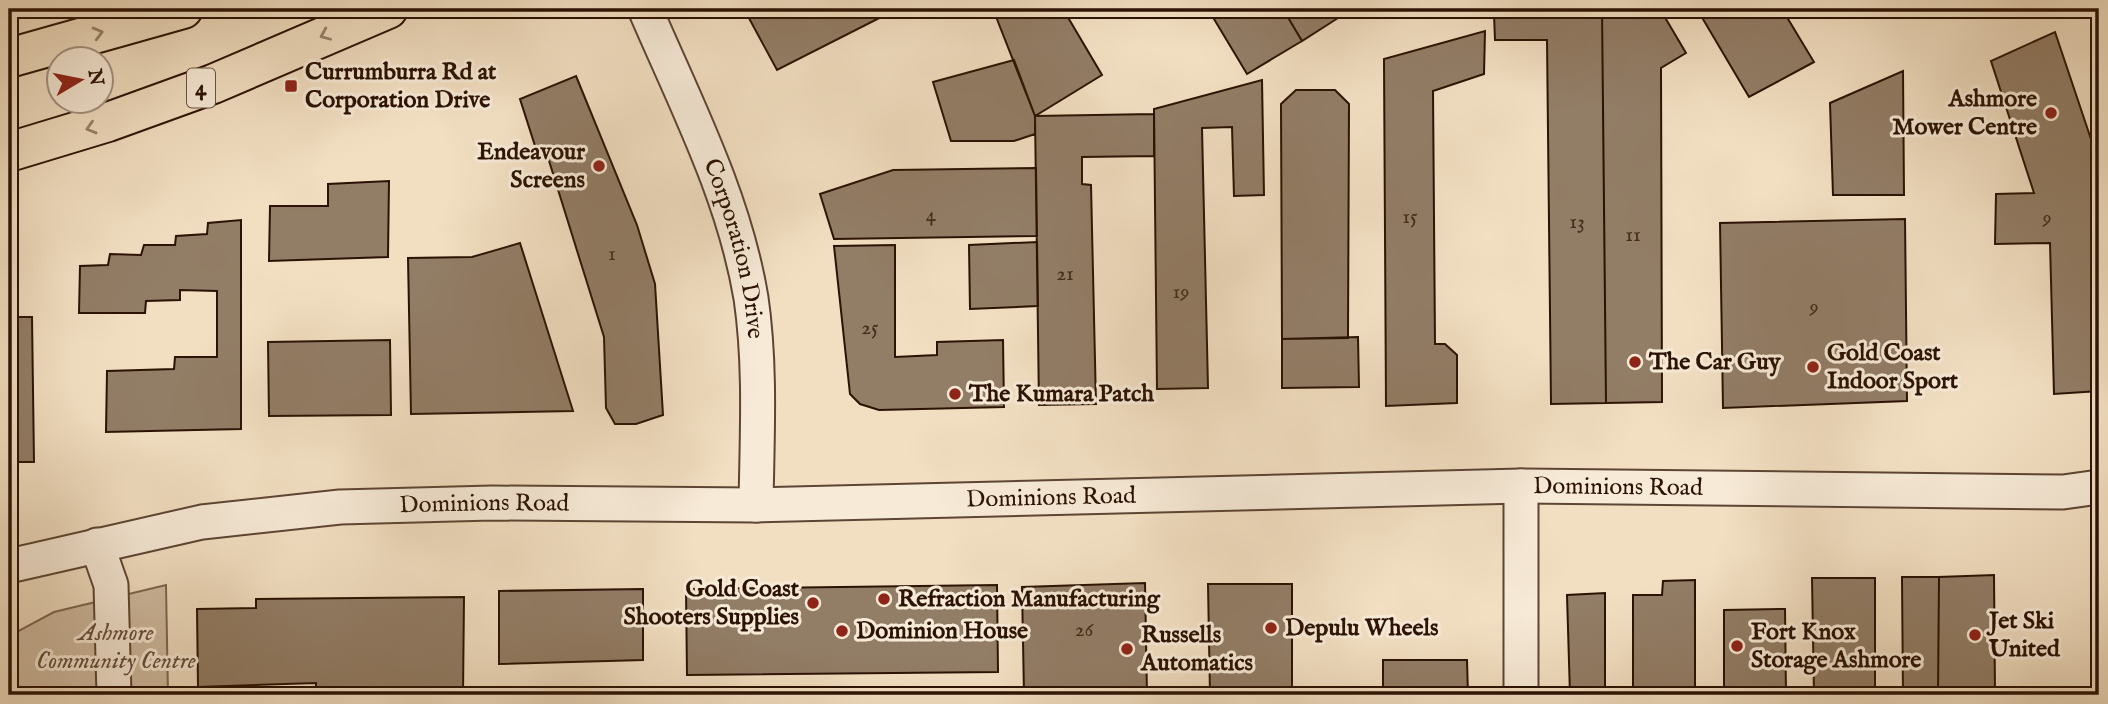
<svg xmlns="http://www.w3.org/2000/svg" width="2108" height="704" font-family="'IM FELL English',serif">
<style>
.green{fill:#d0bca2;stroke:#7e6752;stroke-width:2}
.building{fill:#927d66;stroke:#2b1203;stroke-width:2}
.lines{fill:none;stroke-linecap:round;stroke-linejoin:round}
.street-casing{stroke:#5d4533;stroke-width:37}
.primary-casing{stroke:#2b1203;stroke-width:42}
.street{stroke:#f7ead7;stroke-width:33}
.primary{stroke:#f2dfc2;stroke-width:38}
.oneway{stroke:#98836c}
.poi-dot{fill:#8f2418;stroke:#f7ead7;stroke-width:2.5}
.labels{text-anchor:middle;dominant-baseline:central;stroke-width:6;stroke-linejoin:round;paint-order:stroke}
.number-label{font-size:21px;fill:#452d1c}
.shield{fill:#f7ead7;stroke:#685343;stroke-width:2}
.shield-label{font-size:23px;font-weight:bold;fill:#2b1203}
.poi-label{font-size:24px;font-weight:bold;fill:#2b1203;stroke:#f7ead7;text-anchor:start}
.street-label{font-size:24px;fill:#2b1203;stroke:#f7ead7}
.park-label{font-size:24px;font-style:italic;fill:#654e3b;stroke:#f7ead7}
</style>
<rect width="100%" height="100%" fill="#f2dfc2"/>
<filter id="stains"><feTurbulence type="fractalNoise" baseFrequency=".00286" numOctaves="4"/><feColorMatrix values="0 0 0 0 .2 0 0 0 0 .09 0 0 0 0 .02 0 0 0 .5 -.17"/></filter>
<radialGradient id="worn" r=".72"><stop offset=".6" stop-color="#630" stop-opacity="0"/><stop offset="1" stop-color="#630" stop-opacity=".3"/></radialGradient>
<!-- green -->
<path class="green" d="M166,585l2,110h-159v-59l45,-24z"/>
<!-- building -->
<path class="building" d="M744,9h153l-120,61z
M993,9h70l39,66 -67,41z
M1208,9h75l19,32 -55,33z
M1283,9h50l5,9 -36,23z
M1512,9h90l4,394 -55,1 -4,-364h-52l-1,-26z
M1602,9h58l26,44 -25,15 1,334 -56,1z
M1697,9h85l32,53 -65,35z
M1485,31l-1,43 -51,17 2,253h10l12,11v48l-71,3 -2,-347z
M2055,32l44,131v228l-45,3 -4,-151 -55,1 1,-50 38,-1 -43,-132z
M1014,60l21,56v18l-21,7h-63l-18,-59z
M1903,71l1,124h-71l-3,-92z
M576,76l61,149 18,59 8,131 -27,9h-21l-9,-16 -2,-71 -59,-189 -8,4 -17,-53z
M1262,80l2,115 -30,1 -2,-69 -30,1 6,260 -51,1 -3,-280z
M1296,90h39l14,14 -1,234 -66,1 -1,-235z
M1154,114v42l-72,1v27l9,1 5,219 -57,1 -4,-289z
M1036,168l1,68 -203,3 -14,-45 73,-24z
M389,181l-1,76 -119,4 1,-55h58v-22z
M1905,219l2,182 -184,7 -3,-185z
M241,220v209l-135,3 1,-61 67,-2 1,-12h42v-66l-37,-1v10l-34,1 -1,12h-66l1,-47 28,-1 2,-11 31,1 3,-10h31l1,-9 31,-2 1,-11z
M1037,242l1,64 -68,3 -1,-64z
M520,243l53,168 -162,3 -3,-156 64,-1z
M895,245v112l42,-2v-13l66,-2 1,67 -125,3 -19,-6 -10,-10 -16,-148z
M9,317h23l2,145h-25z
M1358,337l1,50 -77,1v-49z
M390,340l1,75 -122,1 -1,-74z
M1994,575l1,120h-57l1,-118z
M1902,577h37l-1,118h-35z
M1812,578h63v117h-61z
M1695,580v115h-62v-100h29l1,-14z
M1145,583l2,112h-123l-2,-108z
M1208,584h84v111h-82z
M997,585l1,87 -311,3 -1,-86z
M643,589v71l-144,4v-73z
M1605,593v102h-35l-3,-100z
M464,597l-1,98h-41v-4l-106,4v-12l-118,4 -1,-78 59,-1v-9z
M1785,609l1,86h-62v-85z
M1383,660h84l1,35h-85z"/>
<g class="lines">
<defs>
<g id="street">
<path id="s1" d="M645,9c40,93 89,187 106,289 10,68 6,139 5,207"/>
<path d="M1521,486v209"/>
<path d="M97,545l14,40 3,110"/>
<path id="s2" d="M9,566l193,-44 138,-15 152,-4 264,2 765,-19 542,6 36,-5"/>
</g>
<path id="primary" d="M9,58l174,-49
M9,152l99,-30 105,-38 175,-75"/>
</defs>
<!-- street casing -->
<use href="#street" class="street-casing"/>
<!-- primary casing -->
<use href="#primary" class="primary-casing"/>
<!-- street -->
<use href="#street" class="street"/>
<!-- primary -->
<use href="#primary" class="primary"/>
</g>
<!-- one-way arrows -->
<defs><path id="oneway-chevron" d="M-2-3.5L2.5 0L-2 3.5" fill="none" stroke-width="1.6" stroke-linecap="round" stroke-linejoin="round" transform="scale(1.75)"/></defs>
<g class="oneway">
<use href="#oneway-chevron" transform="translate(98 33) rotate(-15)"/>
<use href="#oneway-chevron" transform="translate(325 35) rotate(157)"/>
<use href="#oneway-chevron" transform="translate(91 128) rotate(163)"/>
</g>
<!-- markers -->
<g class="poi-dot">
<rect x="284" y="79" width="14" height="14" rx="3.5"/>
<circle cx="2051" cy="113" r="7"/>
<circle cx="599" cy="166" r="7"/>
<circle cx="1635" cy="362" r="7"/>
<circle cx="1813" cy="367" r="7"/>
<circle cx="955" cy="394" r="7"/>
<circle cx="884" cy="599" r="7"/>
<circle cx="813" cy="603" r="7"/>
<circle cx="1271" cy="628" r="7"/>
<circle cx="842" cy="631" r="7"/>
<circle cx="1975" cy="635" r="7"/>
<circle cx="1737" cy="646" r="7"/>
<circle cx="1127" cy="649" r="7"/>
</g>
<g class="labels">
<!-- number labels -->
<g class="number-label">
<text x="931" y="215">4</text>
<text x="1410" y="217">15</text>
<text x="2047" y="218">9</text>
<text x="1577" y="222">13</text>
<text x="1633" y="235">11</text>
<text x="612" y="254">1</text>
<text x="1065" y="274">21</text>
<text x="1181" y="292">19</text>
<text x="1814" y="307">9</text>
<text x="870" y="328">25</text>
<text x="1084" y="630">26</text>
</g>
<!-- shield labels -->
<rect class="shield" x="187" y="68.5" width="28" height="39" rx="5"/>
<g class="shield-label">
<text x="201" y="88">4</text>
</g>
<!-- poi labels -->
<g class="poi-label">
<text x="305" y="72">Currumburra Rd at<tspan x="305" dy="28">Corporation Drive</tspan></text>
<text x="2037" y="99" text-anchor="end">Ashmore<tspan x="2037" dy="28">Mower Centre</tspan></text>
<text x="585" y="152" text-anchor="end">Endeavour<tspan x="585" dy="28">Screens</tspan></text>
<text x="1827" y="353">Gold Coast<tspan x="1827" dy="28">Indoor Sport</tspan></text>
<text x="1649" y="362">The Car Guy</text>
<text x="969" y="394">The Kumara Patch</text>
<text x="799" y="589" text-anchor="end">Gold Coast<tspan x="799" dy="28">Shooters Supplies</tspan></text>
<text x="898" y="599">Refraction Manufacturing</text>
<text x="1989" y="621">Jet Ski<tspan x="1989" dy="28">United</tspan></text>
<text x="1285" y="628">Depulu Wheels</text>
<text x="856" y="631">Dominion House</text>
<text x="1751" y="632">Fort Knox<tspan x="1751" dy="28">Storage Ashmore</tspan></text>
<text x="1141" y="635">Russells<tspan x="1141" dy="28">Automatics</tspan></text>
</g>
<!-- street labels -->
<g class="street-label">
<text stroke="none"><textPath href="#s1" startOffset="257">Corporation Drive</textPath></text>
<text stroke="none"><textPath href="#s2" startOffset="1615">Dominions Road</textPath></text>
<text stroke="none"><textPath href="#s2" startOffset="1048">Dominions Road</textPath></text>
<text stroke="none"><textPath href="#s2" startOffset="481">Dominions Road</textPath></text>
</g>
<!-- park labels -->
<g class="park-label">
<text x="116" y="633">Ashmore<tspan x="116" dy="28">Community Centre</tspan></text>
</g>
</g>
<!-- margin -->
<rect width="2108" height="704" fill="none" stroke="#f2dfc2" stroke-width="35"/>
<rect x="10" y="10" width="2087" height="683" fill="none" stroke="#2b1203" stroke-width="3.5"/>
<rect x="18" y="18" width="2073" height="669" fill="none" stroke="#2b1203" stroke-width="2"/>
<!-- north arrow -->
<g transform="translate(80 80) rotate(80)"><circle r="33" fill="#f7ead7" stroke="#a59482" stroke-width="2"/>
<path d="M0-5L12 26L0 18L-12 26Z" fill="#8f2418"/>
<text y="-10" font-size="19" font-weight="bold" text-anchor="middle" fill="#2b1203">N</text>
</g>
<rect width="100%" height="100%" filter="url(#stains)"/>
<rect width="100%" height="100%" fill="url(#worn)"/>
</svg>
